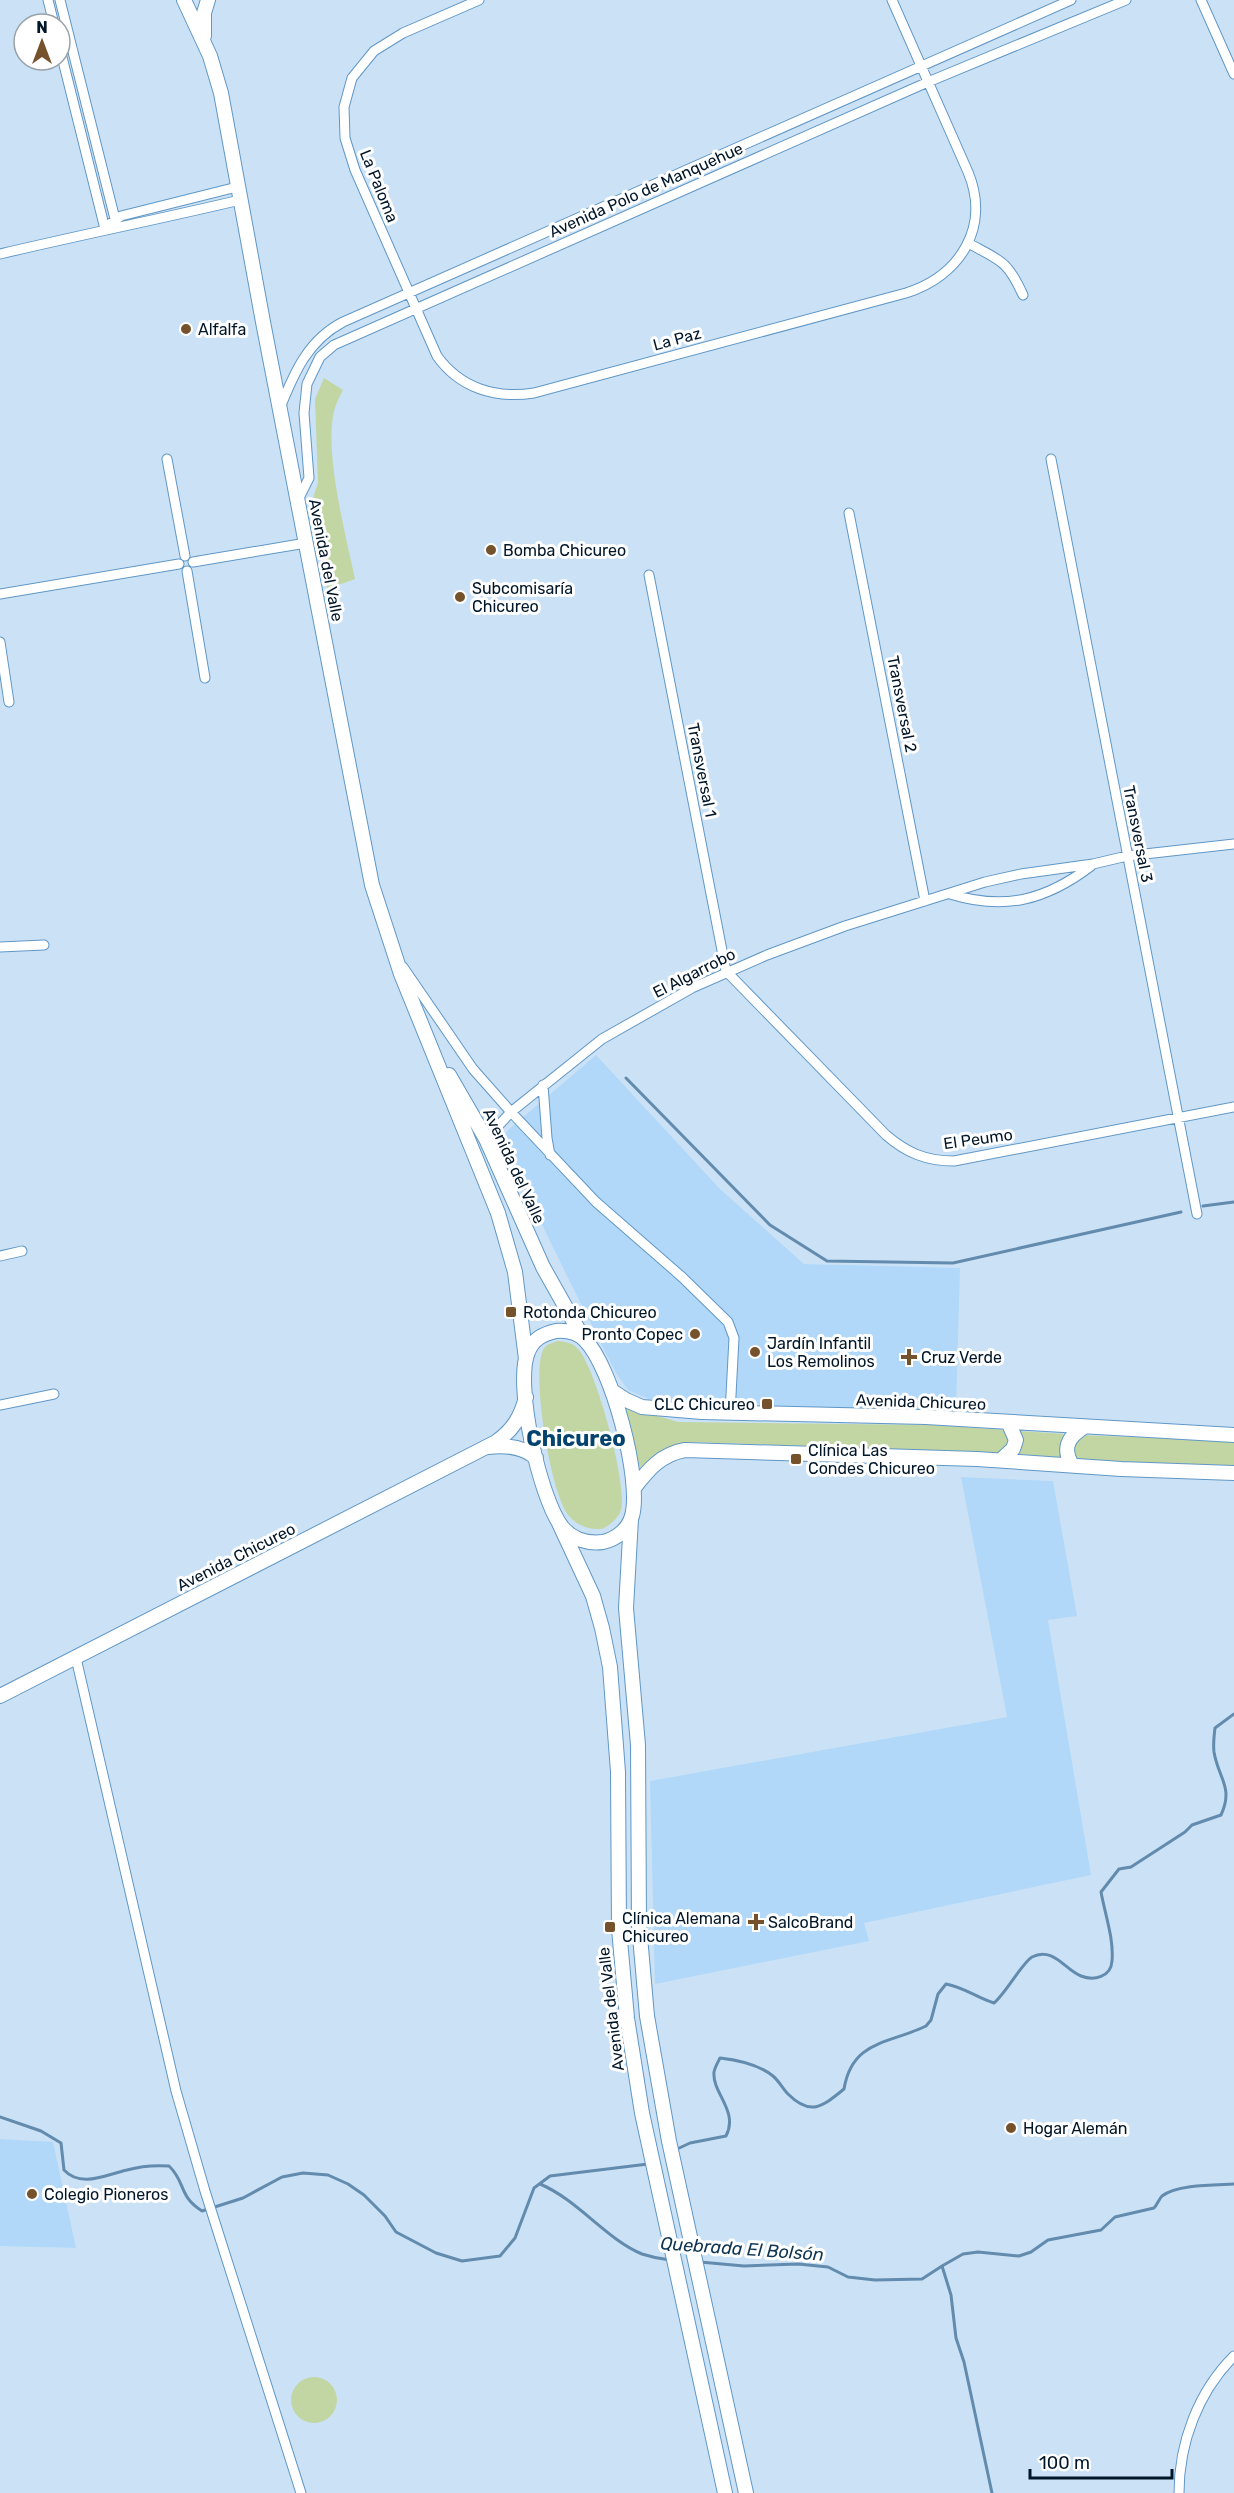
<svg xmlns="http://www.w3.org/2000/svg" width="1234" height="2493" font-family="Rubik,sans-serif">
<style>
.built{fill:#b2d8f9}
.green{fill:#c2d6a3}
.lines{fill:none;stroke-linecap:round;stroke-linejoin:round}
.stream{stroke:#628bae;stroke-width:3}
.street-casing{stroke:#6097c6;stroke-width:11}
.secondary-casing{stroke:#6097c6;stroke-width:16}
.street{stroke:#fff;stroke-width:9}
.secondary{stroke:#fff;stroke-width:14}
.poi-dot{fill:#76522c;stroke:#fff;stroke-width:2}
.labels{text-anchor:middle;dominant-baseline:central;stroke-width:6;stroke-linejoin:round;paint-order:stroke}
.street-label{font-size:16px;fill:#011628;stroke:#fff}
.poi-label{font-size:16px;fill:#011628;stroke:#fff;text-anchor:start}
.water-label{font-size:18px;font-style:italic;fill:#0e3451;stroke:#fff}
.district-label{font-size:22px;font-weight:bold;fill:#03436d;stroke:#fff}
</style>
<rect width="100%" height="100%" fill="#cbe2f6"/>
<!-- built -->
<path class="built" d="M596,1055l124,134 84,75 156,4 -4,142 -240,-3 -65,-7 -23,-10 -12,-17 -45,-89 -70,-143 7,-11z
M961,1477l92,4 24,135 -29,4 43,255 -227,48 5,18 -214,43 -5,-203 357,-64z
M0,2139l53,3 23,106 -76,-2z"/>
<!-- green -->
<path class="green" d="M324,378l19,12c-3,6 -7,13 -9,21 -10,43 12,124 21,168l-28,10 -17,-82 8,-24 -3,-84z
M558,1341c8,1 16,2 21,9 17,20 49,135 42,160 -3,9 -11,15 -19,19 -13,1 -24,-3 -33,-13 -18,-20 -38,-141 -26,-166 3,-6 9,-7 15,-9z
M624,1406l54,16 257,3 72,5 4,7 -8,16 -313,-11c-20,3 -36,11 -50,26z
M1019,1431l47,3 -4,6 2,18 -49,-4z
M1081,1435l153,6v24h-73l-83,-6 -7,-7 1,-9z
M291 2400a23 23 0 1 1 46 0a23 23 0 1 1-46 0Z"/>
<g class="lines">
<!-- stream -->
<path class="stream" d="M626,1078l144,147 57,36 126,2 228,-51
M1203,1206l31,-4
M0,2117l41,14 20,12 3,27c17,18 41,5 63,0 14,-4 28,-5 42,-4 17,16 9,30 33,45l41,-13 39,-21 21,-4 25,2 20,9 16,11 21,21 11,16 40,21 26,8 38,-5 15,-18 19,-50 16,-12 98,-12
M675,2150l15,-7 36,-7c13,-25 -14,-43 -12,-64 1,-5 4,-10 6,-14 18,2 38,6 53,18 6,5 10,13 15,18 23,23 35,12 56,-5 8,-49 45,-45 82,-63l5,-6 7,-26 8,-10c20,4 29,13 48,19 12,-10 28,-40 38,-46 21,-11 33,13 49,19 13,5 30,1 31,-15 2,-22 -7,-47 -11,-69l18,-23 12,-2 54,-35 7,-7 29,-10c13,-28 -3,-37 -7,-63 -1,-8 0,-16 1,-24l19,-14
M540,2184c38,16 66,55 102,70 9,3 19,5 28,6
M700,2262l44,4 54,-2 30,3 20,10 27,3 47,-1 20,-13 9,29 5,43 8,24 28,131
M942,2266l21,-12 15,-2 41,4 12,-4 17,-12 53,-10 14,-13 39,-9c3,-3 5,-9 8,-12 15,-12 54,-11 72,-12"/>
<defs>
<path id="street" d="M48,0l6,24
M60,0l57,227
M479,0l-76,33 -29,18 -22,27 -8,29 1,31 10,32 82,186c23,32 58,43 97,37l372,-100c54,-17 85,-66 62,-121l-76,-172
M1201,0l33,74
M60,49l45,180
M111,223l10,-7 116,-29
M968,243c33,18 39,17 55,52
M0,254c80,-19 160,-35 240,-54
M280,408c14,-35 28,-68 63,-86l728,-322
M167,459l18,97
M1051,459l146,755
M298,500l11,-22 -5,-65 3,-29 13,-27 14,-12 594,-263 198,-82
M849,513l76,388
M193,562l113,-19
M187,571l18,107
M649,575l77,396 160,164c21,18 40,26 68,26l280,-54
M0,594l179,-30
M0,642l9,60
M950,894c55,17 96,6 141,-28
M0,947l44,-2
M403,967l70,102 38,43 85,90 86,75 46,45 6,16 -4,76
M543,1085l4,53 3,17
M486,1139l25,-27 91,-73 90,-51 75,-33 78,-29 140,-44 36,-8 72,-10 34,-8 107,-12
M0,1256l22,-5
M0,1405l54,-11
M76,1658l100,433 29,100 96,302
M1179,2493c0,-50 19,-101 55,-137"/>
<path id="secondary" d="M184,0l26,56 11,37 42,229 109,563 29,89 97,239 17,59 11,87
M204,36v-23l4,-13
M449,1075l37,64 57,128 40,71
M556,1331c11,-1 21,1 29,9 27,27 57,140 47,176 -4,14 -16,23 -29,26 -16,2 -31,-3 -41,-15 -22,-28 -48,-143 -34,-175 5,-13 15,-18 28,-21z
M612,1391l14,9 16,7 60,5 224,5 308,18
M488,1447c17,-2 35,-1 48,11
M1001,1460l12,-11 3,-9 -8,-18
M1072,1465c-10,-17 -4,-28 12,-38
M634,1488c14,-18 27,-34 51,-38l292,9 144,10 113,4
M631,1519l-5,89 12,137 1,180 8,91 22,125 77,352
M559,1523l34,73 9,32 8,39 8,105 1,157 8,89 15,95 83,380
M0,1696l496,-254c17,-12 25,-25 30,-45"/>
</defs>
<!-- street casing -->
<use href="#street" class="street-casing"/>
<!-- secondary casing -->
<use href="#secondary" class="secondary-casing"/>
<!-- street -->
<use href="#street" class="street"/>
<!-- secondary -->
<use href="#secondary" class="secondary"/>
</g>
<!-- markers -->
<g class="poi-dot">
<circle cx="186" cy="329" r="6"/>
<circle cx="491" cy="550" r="6"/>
<circle cx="460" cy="597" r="6"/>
<rect x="505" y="1306" width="12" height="12" rx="3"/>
<circle cx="695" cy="1334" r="6"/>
<circle cx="755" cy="1352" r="6"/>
<path d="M906 1348h6v6h6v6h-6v6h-6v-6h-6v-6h6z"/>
<rect x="761" y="1398" width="12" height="12" rx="3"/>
<rect x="790" y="1453" width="12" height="12" rx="3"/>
<path d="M753 1913h6v6h6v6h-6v6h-6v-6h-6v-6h6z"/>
<rect x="604" y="1921" width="12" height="12" rx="3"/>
<circle cx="1011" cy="2128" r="6"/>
<circle cx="32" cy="2194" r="6"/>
</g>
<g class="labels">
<!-- street labels -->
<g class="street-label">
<text transform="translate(379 186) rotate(68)">La Paloma</text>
<text transform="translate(646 190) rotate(-24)">Avenida Polo de Manquehue</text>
<text transform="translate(677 339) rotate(-15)">La Paz</text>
<text transform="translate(326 560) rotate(79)">Avenida del Valle</text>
<text transform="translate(902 704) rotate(79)">Transversal 2</text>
<text transform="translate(702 770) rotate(79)">Transversal 1</text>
<text transform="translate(1138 834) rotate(79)">Transversal 3</text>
<text transform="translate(694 973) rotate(-27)">El Algarrobo</text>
<text transform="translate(978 1139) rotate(-8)">El Peumo</text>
<text transform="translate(514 1166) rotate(65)">Avenida del Valle</text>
<text transform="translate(921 1402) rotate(2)">Avenida Chicureo</text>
<text transform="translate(236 1557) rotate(-27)">Avenida Chicureo</text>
<text transform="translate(611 2009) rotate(-97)">Avenida del Valle</text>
</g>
<!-- poi labels -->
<g class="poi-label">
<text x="198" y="329">Alfalfa</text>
<text x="503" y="550">Bomba Chicureo</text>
<text x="472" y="588">Subcomisaría<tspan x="472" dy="18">Chicureo</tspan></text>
<text x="523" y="1312">Rotonda Chicureo</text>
<text x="683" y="1334" text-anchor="end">Pronto Copec</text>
<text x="767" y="1343">Jardín Infantil<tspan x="767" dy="18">Los Remolinos</tspan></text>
<text x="921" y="1357">Cruz Verde</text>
<text x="755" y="1404" text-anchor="end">CLC Chicureo</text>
<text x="808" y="1450">Clínica Las<tspan x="808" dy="18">Condes Chicureo</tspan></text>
<text x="622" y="1918">Clínica Alemana<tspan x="622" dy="18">Chicureo</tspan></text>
<text x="768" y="1922">SalcoBrand</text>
<text x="1023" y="2128">Hogar Alemán</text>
<text x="44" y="2194">Colegio Pioneros</text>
</g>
<!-- water labels -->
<g class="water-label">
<text transform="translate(742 2249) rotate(4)">Quebrada El Bolsón</text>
</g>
<!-- district labels -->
<g class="district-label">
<text x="576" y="1438">Chicureo</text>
</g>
</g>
<!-- north arrow -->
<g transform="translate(42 42)"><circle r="28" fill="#ffffff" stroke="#99a2a9" stroke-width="1.5"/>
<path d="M0-4.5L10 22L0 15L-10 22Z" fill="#76522c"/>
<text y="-9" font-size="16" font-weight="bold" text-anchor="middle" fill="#011628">N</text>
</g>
<!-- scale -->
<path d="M1030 2469v9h142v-9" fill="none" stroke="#011628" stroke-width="3"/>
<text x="1039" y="2469" font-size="18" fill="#011628" stroke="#ffffff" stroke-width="4.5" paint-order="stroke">100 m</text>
</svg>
